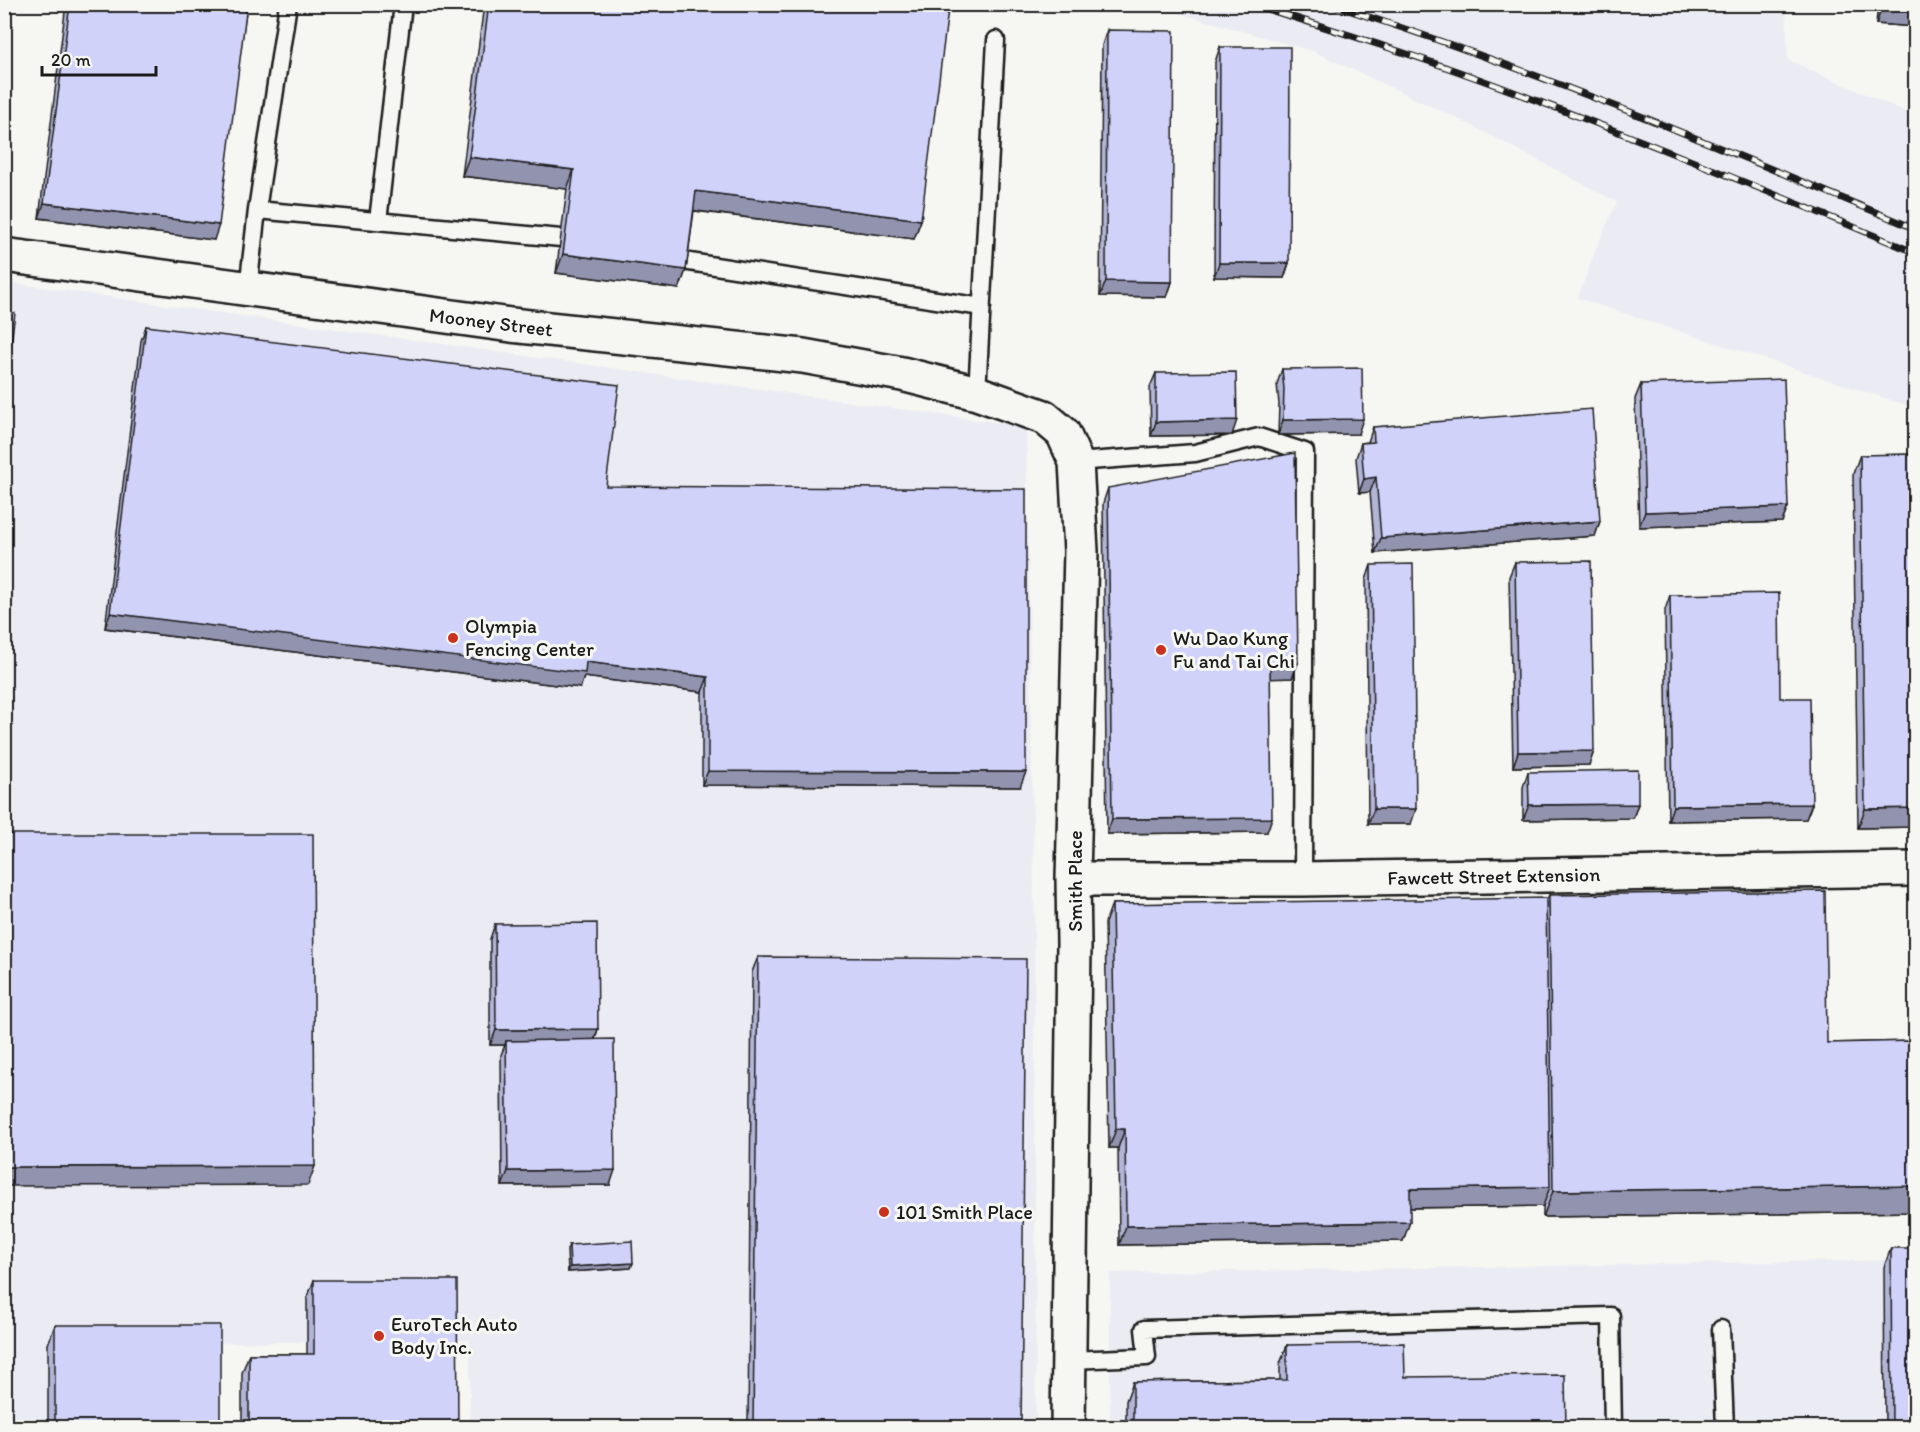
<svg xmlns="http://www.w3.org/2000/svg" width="1920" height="1432" font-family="Itim,sans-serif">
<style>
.built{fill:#ebebf4}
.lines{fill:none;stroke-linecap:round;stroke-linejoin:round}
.lane-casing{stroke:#1c1c1c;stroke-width:21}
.street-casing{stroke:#1c1c1c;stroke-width:38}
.lane{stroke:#f6f6f2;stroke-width:16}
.street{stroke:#f6f6f2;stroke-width:33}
.rail-casing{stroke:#1c1c1c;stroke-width:7}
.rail{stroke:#f6f6f2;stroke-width:4.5;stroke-dasharray:14;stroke-linecap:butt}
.wall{fill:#b3b5d7;stroke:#1c1c1c;stroke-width:1.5}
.shaded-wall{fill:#9293af;stroke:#1c1c1c;stroke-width:1.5}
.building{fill:#d0d2fa;stroke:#1c1c1c;stroke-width:1.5}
.poi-dot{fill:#c8321e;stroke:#f6f6f2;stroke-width:2}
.labels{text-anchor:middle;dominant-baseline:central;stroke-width:6;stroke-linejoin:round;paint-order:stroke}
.street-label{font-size:20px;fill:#1c1c1c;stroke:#f6f6f2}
.poi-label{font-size:20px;fill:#1c1c1c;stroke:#f6f6f2;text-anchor:start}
</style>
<rect width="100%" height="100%" fill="#f6f6f2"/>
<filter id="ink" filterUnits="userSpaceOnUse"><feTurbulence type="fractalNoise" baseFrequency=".0167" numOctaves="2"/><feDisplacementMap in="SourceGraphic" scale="12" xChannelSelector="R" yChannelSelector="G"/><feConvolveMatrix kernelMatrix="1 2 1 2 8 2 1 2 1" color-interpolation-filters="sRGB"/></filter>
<g filter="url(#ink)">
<!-- built -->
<path class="built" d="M1151,5h635l2,55 127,56v292l-337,-110 17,-47 22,-49 -150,-79 -152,-71z
M4,282l1022,145 8,456 2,544h-566v-87l-269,3 1,84h-197z
M1915,1260v167h-805v-154z"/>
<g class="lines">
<defs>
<path id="lane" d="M257,210l31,-206
M378,221l25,-217
M683,261l299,46
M248,289l9,-79 304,28
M977,393l19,-353
M1076,462l119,-9 64,-16 46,15 -2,427
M1721,1329l4,99
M1069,1360l78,-3 -3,-28 467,-13 2,112"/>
<path id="street" d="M4,255l507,70 292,31 99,18 75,19 67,24 19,16 13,29 5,89 -8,328 1,65 -6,484
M1073,879h230l613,-10"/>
</defs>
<!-- lane casing -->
<use href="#lane" class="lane-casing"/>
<!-- street casing -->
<use href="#street" class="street-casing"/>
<!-- lane -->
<use href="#lane" class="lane"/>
<!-- street -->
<use href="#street" class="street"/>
<defs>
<path id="rail" d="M1251,4c93,29 186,58 276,93 131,49 260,102 389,156
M1329,4c200,63 393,144 587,225"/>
</defs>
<!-- rail casing -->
<use href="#rail" class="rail-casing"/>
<!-- rail -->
<use href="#rail" class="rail"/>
</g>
<!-- wall -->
<path class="wall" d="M66,4h181l-33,236 -175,-22z
M484,4h419l18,216 -7,19 -220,-28 -8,59 -7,19 -123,-16 11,-84 -105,-13z
M1878,4h38v23l-40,-3z
M1107,30l65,252 -5,15 -67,-1 2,-251z
M1220,47l69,216 -5,15 -70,-1 1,-215z
M146,326l460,160 414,301 -318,-2v-93l-118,-15 -4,11 -475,-60 36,-287z
M1282,369l76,65 -80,1 1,-31 -2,-20z
M1156,373l76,62 -81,1 -1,-49z
M1641,384l147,123 -6,15 -143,5 -4,-128z
M1373,427l227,94 -5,15 -220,17 -5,-61 -11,1 -3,-35 5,-15 7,-1z
M1860,455l56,2v370l-58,1 -5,-354z
M1108,488l190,175 -6,15h-22l-3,154 -160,2 -4,-331z
M1515,562l79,189 -5,14 -76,2 -4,-190z
M1371,565l40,259h-43l-2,-244z
M1670,595l110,103 32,106 -6,15 -138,2 -3,-211z
M1528,772l110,32 -5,14 -110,2v-33z
M1549,895l278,148 89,-2v171l-373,5v-11l-133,2 -7,33 -284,4 -1,-97h-9l-4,-225 7,-19 434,-3z
M495,924l103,105 -3,10 15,146 -108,1 -1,-131 4,-10h-15v-106z
M758,957l263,471h-273l4,-456z
M569,1245l62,23 -63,4 -1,-22z
M1891,1248l25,180h-31l-1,-161z
M314,1280l144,148h-216v-55l7,-19h58v-55z
M55,1325l165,103h-172v-84z
M1287,1345l118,32 161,51h-440v-27l7,-19 147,-2v-16z"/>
<!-- shaded-wall -->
<path class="shaded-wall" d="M1883,4h33v23l-40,-3z
M469,157l105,13 -7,19 -105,-13z
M696,191l225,29 -7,19 -225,-29z
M44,203l175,22 -5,15 -175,-22z
M563,254l123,16 -7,19 -123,-16z
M1219,263h70l-5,15 -70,-1z
M1106,281l66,1 -5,15 -67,-1z
M1363,419l-5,15 -80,1 5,-15z
M1237,420l-5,15 -81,1 5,-14z
M1376,477l-6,15 -11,1 5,-14z
M1788,507l-6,15 -143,5 6,-15z
M1600,521l-5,15 -220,17 6,-15z
M110,613l476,49 122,15 -6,15 -118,-15 -4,11 -475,-60z
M1298,663l-6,15 -27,1 5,-15z
M1594,751l-5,14 -76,2 5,-15z
M708,771l318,1 -6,15 -318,-2z
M1638,804l-5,14 -110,2 6,-15z
M1812,804l-6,15 -138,2 5,-15z
M1916,808v19l-58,1 7,-19z
M1374,809h42l-5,15h-43z
M1272,818l-5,14 -160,2 5,-15z
M598,1029l-5,15 -87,-3 -1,4h-15l6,-15z
M1116,1129h9l-7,19h-9z
M315,1166l-7,19 -304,1v-19z
M615,1170l-5,15 -108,1 6,-15z
M1916,1186v26l-373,5 10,-26z
M1550,1187l-7,19 -140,2 7,-19z
M1410,1222l-7,19 -284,4 7,-19z
M633,1263l-2,5 -63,4 2,-5z"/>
<!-- building -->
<path class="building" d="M70,4h177l-28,221 -175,-22z
M489,4h414l45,6 -27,210 -225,-29 -10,79 -123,-16 11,-84 -105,-13z
M1107,30l67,1 -2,251 -66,-1z
M1220,47h70l-1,216h-70z
M4,311l11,2 -11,85z
M146,326l473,59 -13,101 420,3v283l-318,-1v-94l-122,-15 -1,11 -475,-60z
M1362,368l1,51 -80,1 1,-31 -2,-20z
M1236,372l1,48 -81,2v-49z
M1784,379l4,128 -143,5 -4,-128z
M1592,409l8,112 -219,17 -5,-61 -12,2 -3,-36 13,-1 -1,-15z
M1295,453l3,210 -28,1 2,154 -160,1 -4,-331z
M1908,454l8,3v351l-51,1 -5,-354z
M1591,561l3,190 -76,1 -3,-190z
M1413,564l3,245h-42l-3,-244z
M1779,593l1,105h30l2,106 -139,2 -3,-211z
M1638,770v34l-109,1 -1,-33z
M4,834h309l2,332 -311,1z
M1825,891l2,152 89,-2v145l-363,5 -4,-296z
M1546,898l4,289 -140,2v33l-284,4 -1,-97h-9l-4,-225z
M597,923l1,106 -102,1 -1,-106z
M758,957l268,2 -5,469h-268z
M614,1039l1,131 -107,1 -2,-130z
M632,1241l1,22 -63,4 -1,-22z
M1891,1248h25v180h-24z
M314,1280h143l1,148h-209v-74h65z
M55,1325h165v103h-165z
M1404,1343l1,34 160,-2 1,53h-433v-46l154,-2v-35z"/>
</g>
<!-- markers -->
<g class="poi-dot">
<circle cx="453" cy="638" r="6"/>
<circle cx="1161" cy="650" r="6"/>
<circle cx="884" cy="1212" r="6"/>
<circle cx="379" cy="1336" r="6"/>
</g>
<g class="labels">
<!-- street labels -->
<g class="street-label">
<text transform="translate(491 322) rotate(7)">Mooney Street</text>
<text transform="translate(1494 876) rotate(-1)">Fawcett Street Extension</text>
<text transform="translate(1075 881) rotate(-90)">Smith Place</text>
</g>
<!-- poi labels -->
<g class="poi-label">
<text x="465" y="626">Olympia<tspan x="465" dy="23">Fencing Center</tspan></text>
<text x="1173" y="638">Wu Dao Kung<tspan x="1173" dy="23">Fu and Tai Chi</tspan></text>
<text x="896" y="1212">101 Smith Place</text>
<text x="391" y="1324">EuroTech Auto<tspan x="391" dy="23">Body Inc.</tspan></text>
</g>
</g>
<!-- margin -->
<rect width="1920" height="1432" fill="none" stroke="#f6f6f2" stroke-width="24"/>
<rect x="12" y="12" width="1896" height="1408" fill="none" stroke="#1c1c1c" stroke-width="2" filter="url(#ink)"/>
<!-- scale -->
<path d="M42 66v9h114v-9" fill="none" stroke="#1c1c1c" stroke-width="3"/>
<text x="51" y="66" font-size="18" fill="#1c1c1c" stroke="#f6f6f2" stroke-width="4.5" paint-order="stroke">20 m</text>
</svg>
